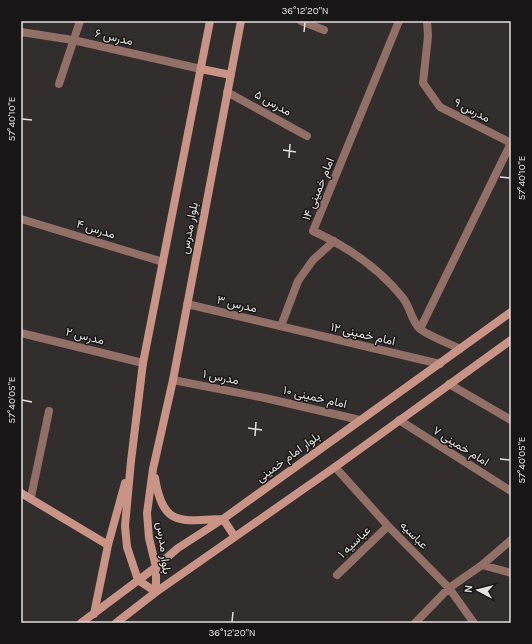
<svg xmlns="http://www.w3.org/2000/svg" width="532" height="644" font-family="Karla,Vazirmatn,sans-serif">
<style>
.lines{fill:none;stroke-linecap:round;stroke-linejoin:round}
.street{stroke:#927067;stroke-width:8}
.secondary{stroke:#c99486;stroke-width:8}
.ticks{fill:none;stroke:#e3e0df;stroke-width:1.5}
.labels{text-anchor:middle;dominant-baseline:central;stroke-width:3;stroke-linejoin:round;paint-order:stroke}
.street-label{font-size:12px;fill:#e3e0df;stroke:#181616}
.neatline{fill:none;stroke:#e3e0df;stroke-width:1.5}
.ticks-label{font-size:10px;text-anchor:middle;fill:#e3e0df}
</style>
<rect width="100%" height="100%" fill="#322e2d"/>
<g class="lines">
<!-- street -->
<path class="street" d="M301,21l23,9
M399,21l-86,210c35,16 66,37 90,67 7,9 8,21 16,30 9,8 30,15 41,21
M427,21l1,15 -5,47 17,24 71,36
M21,32l52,8 128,29
M59,84l21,-63
M227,92l80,44
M21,219l142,43
M187,304l253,60
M281,326l17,-45 15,-21 21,-19
M420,329l91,-186
M21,333l122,30
M173,380l92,18 95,22
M449,384l62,36
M399,420l112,71
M335,467l53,59 61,62 25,35
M31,497l18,-86
M482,565l29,8
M337,575l51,-49
M415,623l34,-35 33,-23 29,-25"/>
<!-- secondary -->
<path class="secondary" d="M201,69l30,6
M155,478c8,49 25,43 68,41l12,18
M21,493l87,52
M156,592l-18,-12 -11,-33 -2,-21 6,-65 12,-98 67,-342
M156,592v-25l-7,-29 -2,-25 6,-44 20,-89 68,-359
M94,614l14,-69 17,-62
M81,623l75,-56 22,-19 45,-29 288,-207
M116,623l40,-31 179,-125 176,-127"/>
</g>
<!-- ticks -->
<path class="ticks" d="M304,32l1,-10M22,119l10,1M283,150l13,2M289,158l1,-14M500,177l10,1M22,400l10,2M248,428l14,2M255,436l1,-14M500,459l10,1M232,622l1,-10"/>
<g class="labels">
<!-- street labels -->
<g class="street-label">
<text transform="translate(114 37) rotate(13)">مدرس ۶</text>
<text transform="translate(273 103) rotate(29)">مدرس ۵</text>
<text transform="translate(472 110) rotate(27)">مدرس ۹</text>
<text transform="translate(318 189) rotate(-68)">امام خمینی ۱۴</text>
<text transform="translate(189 228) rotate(-79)">بلوار مدرس</text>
<text transform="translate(96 229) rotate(17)">مدرس ۴</text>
<text transform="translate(237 304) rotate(13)">مدرس ۳</text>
<text transform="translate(363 334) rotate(13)">امام خمینی ۱۲</text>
<text transform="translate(85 336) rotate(14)">مدرس ۲</text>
<text transform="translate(221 377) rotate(11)">مدرس ۱</text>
<text transform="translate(315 397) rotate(13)">امام خمینی ۱۰</text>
<text transform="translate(461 446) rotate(32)">امام خمینی ۷</text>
<text transform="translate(288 457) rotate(-36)">بلوار امام خمینی</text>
<text transform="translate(414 535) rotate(45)">عباسیه</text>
<text transform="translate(354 542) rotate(-44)">عباسیه ۱</text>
<text transform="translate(164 548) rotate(83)">بلوار مدرس</text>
</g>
</g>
<!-- border -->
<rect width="532" height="644" fill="none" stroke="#181616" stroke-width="44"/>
<!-- north arrow -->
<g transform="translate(478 590) rotate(277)" stroke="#181616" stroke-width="3" paint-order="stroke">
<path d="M0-3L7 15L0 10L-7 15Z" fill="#e3e0df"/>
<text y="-6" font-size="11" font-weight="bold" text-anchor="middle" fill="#e3e0df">N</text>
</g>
<rect x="22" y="22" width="488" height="600" class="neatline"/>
<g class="ticks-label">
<text x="305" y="14">36°12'20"N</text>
<text transform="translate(11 119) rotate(-90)" y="4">57°40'10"E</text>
<text transform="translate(521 178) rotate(-90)" y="4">57°40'10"E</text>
<text transform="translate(11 400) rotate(-90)" y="4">57°40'05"E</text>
<text transform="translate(521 460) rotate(-90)" y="4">57°40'05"E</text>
<text x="232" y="636">36°12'20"N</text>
</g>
</svg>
